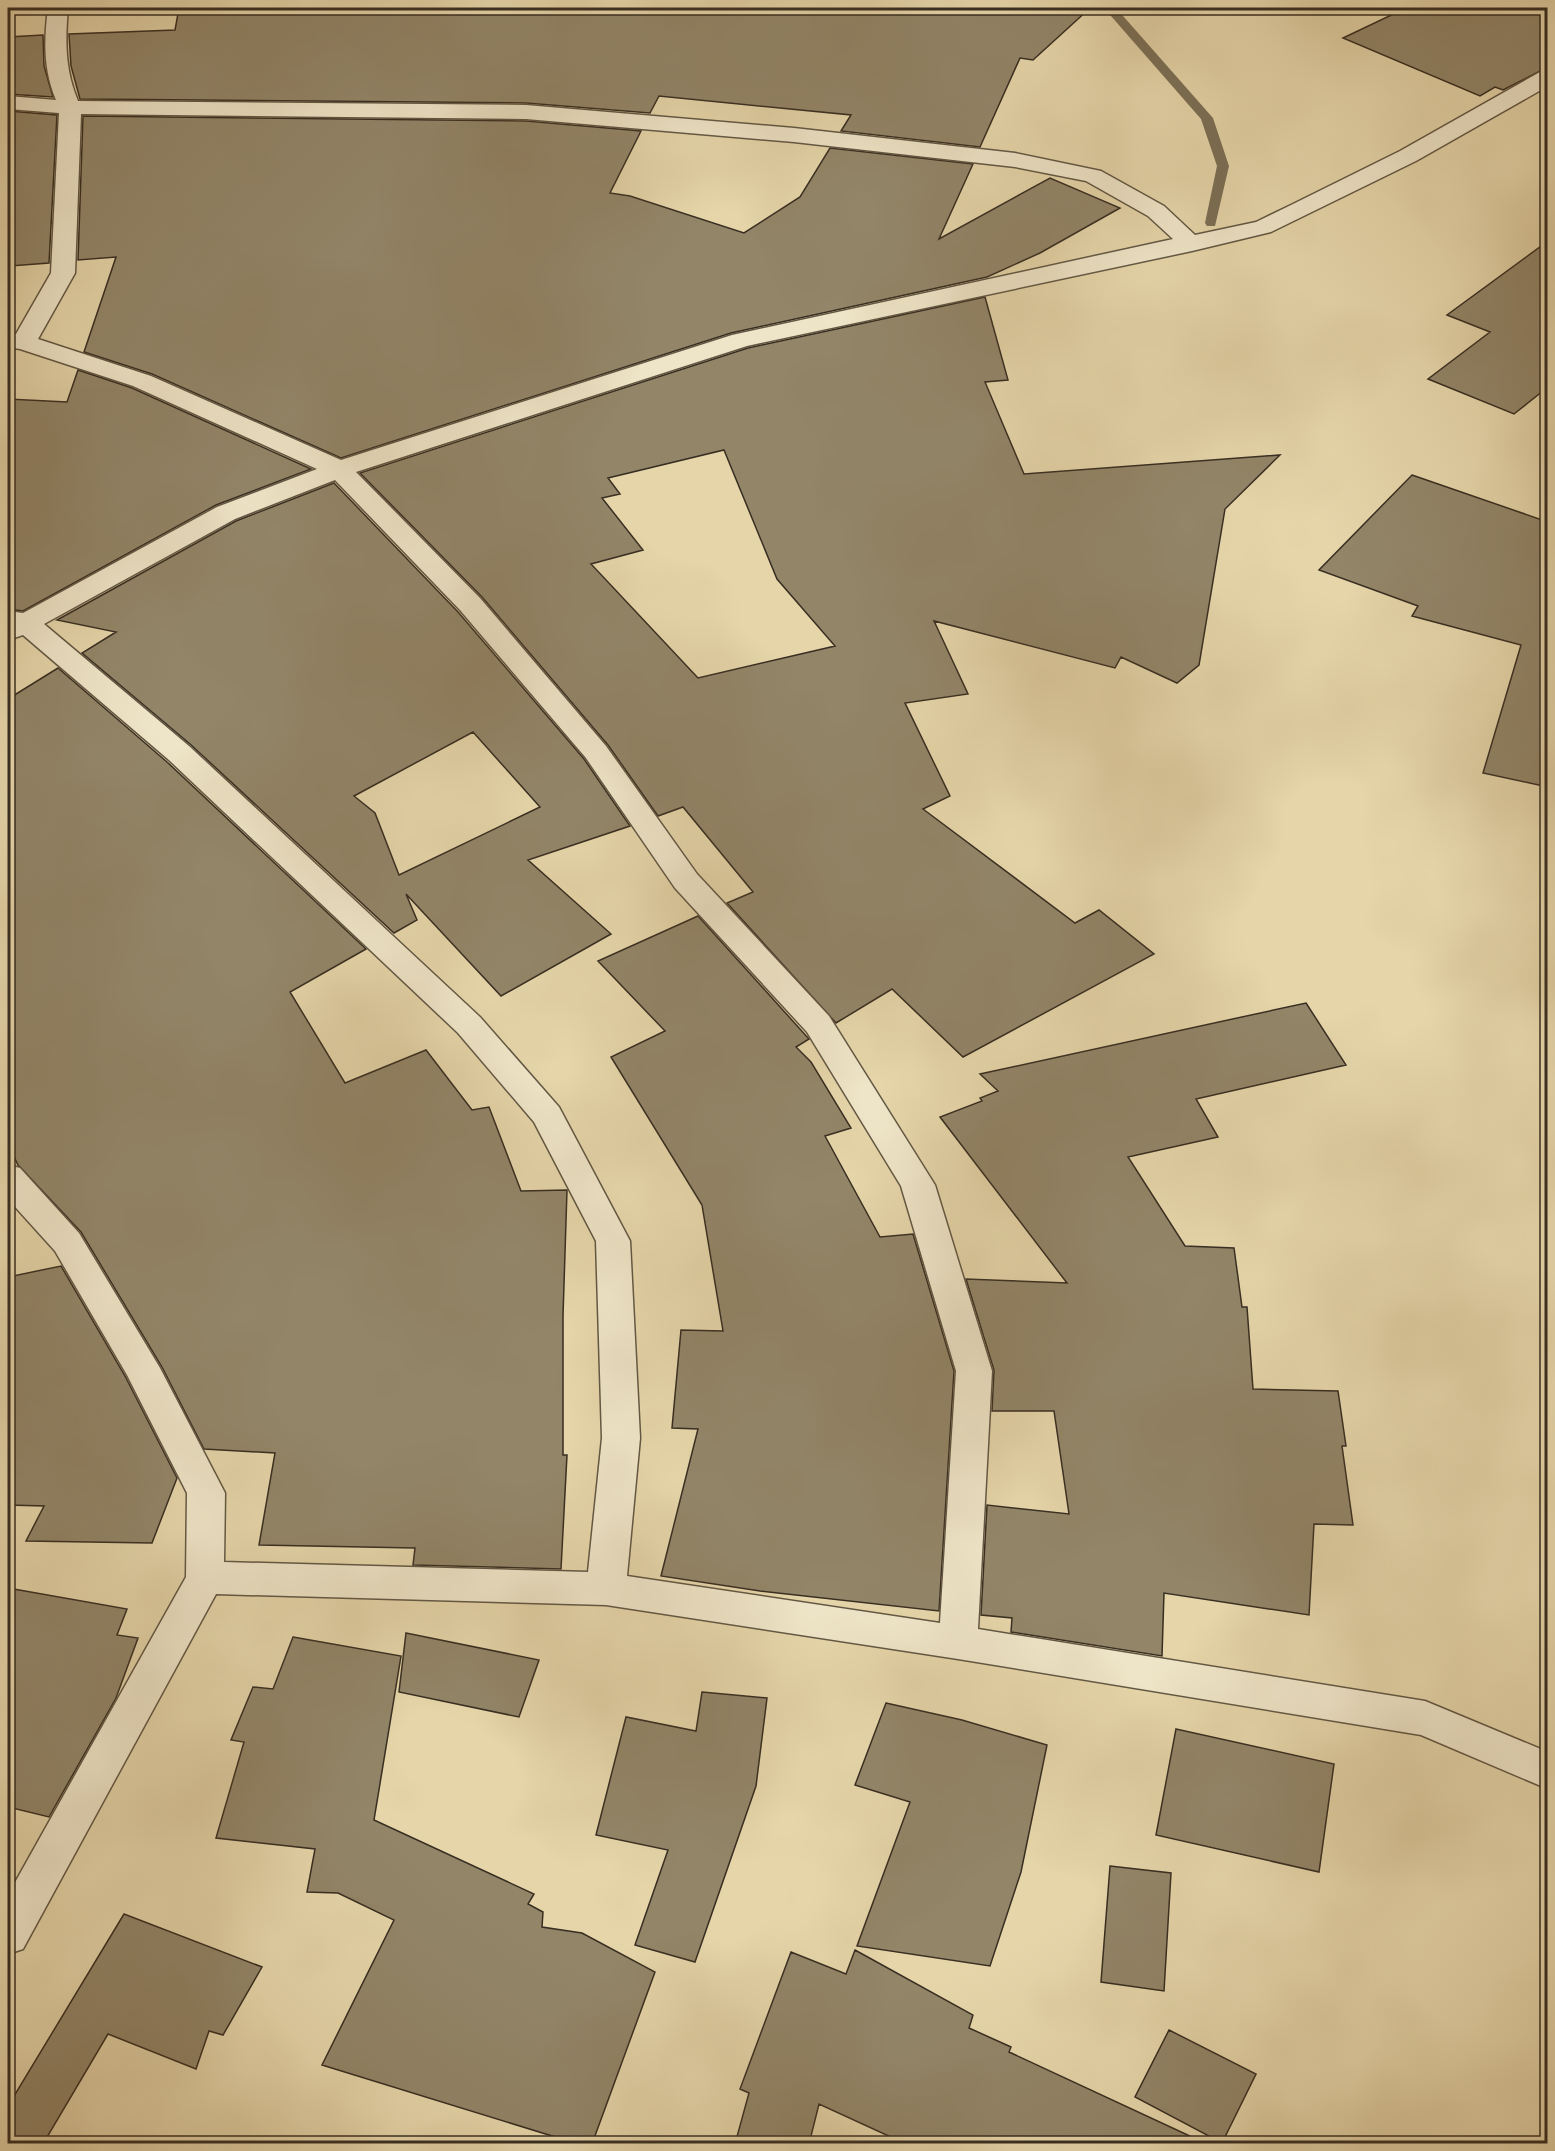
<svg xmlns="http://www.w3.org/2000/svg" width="1555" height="2151" font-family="'IM FELL Great Primer',serif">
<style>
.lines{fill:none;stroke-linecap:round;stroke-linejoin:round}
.stream{fill:#7c7057;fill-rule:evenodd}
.building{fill:#928568;stroke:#382e22;stroke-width:1.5;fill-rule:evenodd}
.minor-casing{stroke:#635844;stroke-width:3}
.minor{fill:#eee4c7;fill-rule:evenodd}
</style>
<rect width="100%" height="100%" fill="#e5d5a9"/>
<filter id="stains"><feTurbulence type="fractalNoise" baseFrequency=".00333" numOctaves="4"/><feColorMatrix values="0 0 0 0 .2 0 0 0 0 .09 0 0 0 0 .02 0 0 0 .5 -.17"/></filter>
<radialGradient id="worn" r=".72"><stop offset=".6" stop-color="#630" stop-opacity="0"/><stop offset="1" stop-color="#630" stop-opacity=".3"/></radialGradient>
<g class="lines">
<!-- stream -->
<path class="stream" d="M1104,8h12l97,110 16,48 -14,60h-8l-2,-3 12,-57 -16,-47z"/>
</g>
<!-- building -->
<path class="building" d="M179,8h911l-57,52 -13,-2 -40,89 -139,-16 10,-16 -192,-19 -9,17 -124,-10 -446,-4 -9,-33 -2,-32 106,-4z
M1406,8h142v59l-45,23 -8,-3 -15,9 -137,-58z
M43,35l1,31 9,31 -45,-3v-57z
M8,111l49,4 -8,148 -39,3z
M83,116l443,5 115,10 -31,62 20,3 114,37 56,-36 30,-49 143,16 -34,75 111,-61 70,30 -80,45 -53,24 -256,56 -390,125 -189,-84 -68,-22 32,-95 -38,3z
M1548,241v146l-34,27 -86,-35 62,-47 -43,-17z
M985,297l23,83 -23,2 39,92 256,-19 -55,54 -26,156 -22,18 -56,-26 -6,11 -181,-47 34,73 -63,9 45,93 -27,13 152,114 24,-13 55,44 -191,103 -71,-68 -56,34 -109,-120 26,-11 -70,-85 -25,9 -50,-71 -126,-148 -122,-124 388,-125zM724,450l53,129 58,67 -137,32 -107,-114 52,-14 -41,-52 18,-4 -12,-16z
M78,370l54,18 179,81 -95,36 -193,106 -15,-2v-210l59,3z
M1412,475l136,47v265l-65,-14 38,-128 -109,-29 6,-10 -99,-36z
M334,483l124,129 126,147 46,67 -102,34 83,74 -110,62 -95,-102 11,26 -23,13 -204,-189 -108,-91 34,-21 -59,-12 179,-99zM473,732l67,75 -141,68 -24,-62 -21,-17z
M58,668l109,94 199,187 -76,43 55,91 81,-33 46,60 17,-3 32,84 46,-1 -4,126v139h4l-6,114 -148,-4 2,-17 -156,-3 16,-92 -71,-4 -42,-82 -81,-135 -63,-67 -10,-21v-445z
M698,916l111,123 -13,8 15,15 40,66 -26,8 55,101 33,-3 41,137 -15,240 -179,-20 -99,-15 37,-147 -26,-1 9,-98 42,1 -21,-126 -91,-148 54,-26 -67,-70z
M1306,1003l40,62 -150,34 22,38 -90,20 57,89 49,2 8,59h5l6,82 85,2 8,55h-4l11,79 -39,-1 -5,91 -145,-22 -2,63 -151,-24 1,-14 -31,-3 6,-110 82,9 -15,-103h-62l2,-41 -28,-91 101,4 -127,-166 42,-16 -2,-3 18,-7 -18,-17z
M61,1266l64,110 52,102 -25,65 -126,-2 18,-35 -36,-1v-228z
M8,1588l119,21 -10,26 21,3 -22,60 -67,119 -41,-10z
M406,1633l133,27 -20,57 -120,-25z
M293,1637l108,19 -27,164 160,74 -6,10 15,8 -1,15 40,6 73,39 -63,172h-14l-256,-79 72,-145 -56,-27 -31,-1 8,-43 -99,-11 28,-96 -13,-2 22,-53 20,2z
M702,1692l65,6 -11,88 -61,176 -60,-17 33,-95 -72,-15 30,-118 70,14z
M886,1703l76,17 85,25 -26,127 -31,94 -133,-20 53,-144 -55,-17z
M1176,1729l158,35 -15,108 -163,-37z
M1110,1866l61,7 -7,118 -63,-9z
M124,1914l138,53 -39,68 -14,-4 -13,38 -88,-35 -65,110h-35v-38z
M855,1950l118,65 -4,13 42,19 -2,5 198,92h-301l-87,-40 -10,40h-74l14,-51 -9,-4 51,-137 55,22z
M1169,2030l87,44 -34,69 -87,-46z"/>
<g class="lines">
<defs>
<path id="minor" d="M48,8h20c-3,33 -3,62 10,93l448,4 268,23 221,25 86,18 63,35 31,29 61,-13 35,-17 109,-54 140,-79 8,-1v15l-132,75 -145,71 -79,19 -445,95 -391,126 124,126 126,148 91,128 132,142 106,169 57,186 -14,258 447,72 123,51v37l-127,-54 -463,-76 -352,-54 -390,-11 -193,355 -15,5v-59l178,-318 1,-84 -60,-118 -72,-124 -47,-52v-34l12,3 59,65 81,135 65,125 -1,69 364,10 14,-134 -6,-197 -62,-119 -76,-89 -289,-273 -146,-125 -15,5v-29l15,2 194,-106 100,-38 -184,-83 -113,-37 -12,-2v-14l8,1 35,-61 8,-160 -51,-4v-13l48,4c-13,-31 -12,-60 -8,-92zM81,114l445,5 268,23 221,25 71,14 62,35 25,23 -441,96 -391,125 -190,-84 -113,-37 37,-66zM335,480l125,130 126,148 89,130 132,144 94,154 55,185 -16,252 -313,-47 13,-138 -10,-197 -71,-134 -79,-90 -291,-271 -145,-122 191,-105z"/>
</defs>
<!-- minor casing -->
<use href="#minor" class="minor-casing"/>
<!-- minor -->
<use href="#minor" class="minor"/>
</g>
<!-- margin -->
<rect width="1555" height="2151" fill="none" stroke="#e5d5a9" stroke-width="30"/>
<rect x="9" y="9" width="1537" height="2133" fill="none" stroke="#382e22" stroke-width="3"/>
<rect x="15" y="15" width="1525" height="2121" fill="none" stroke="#382e22" stroke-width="1.5"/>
<rect width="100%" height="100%" filter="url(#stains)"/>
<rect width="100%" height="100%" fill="url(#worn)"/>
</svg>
